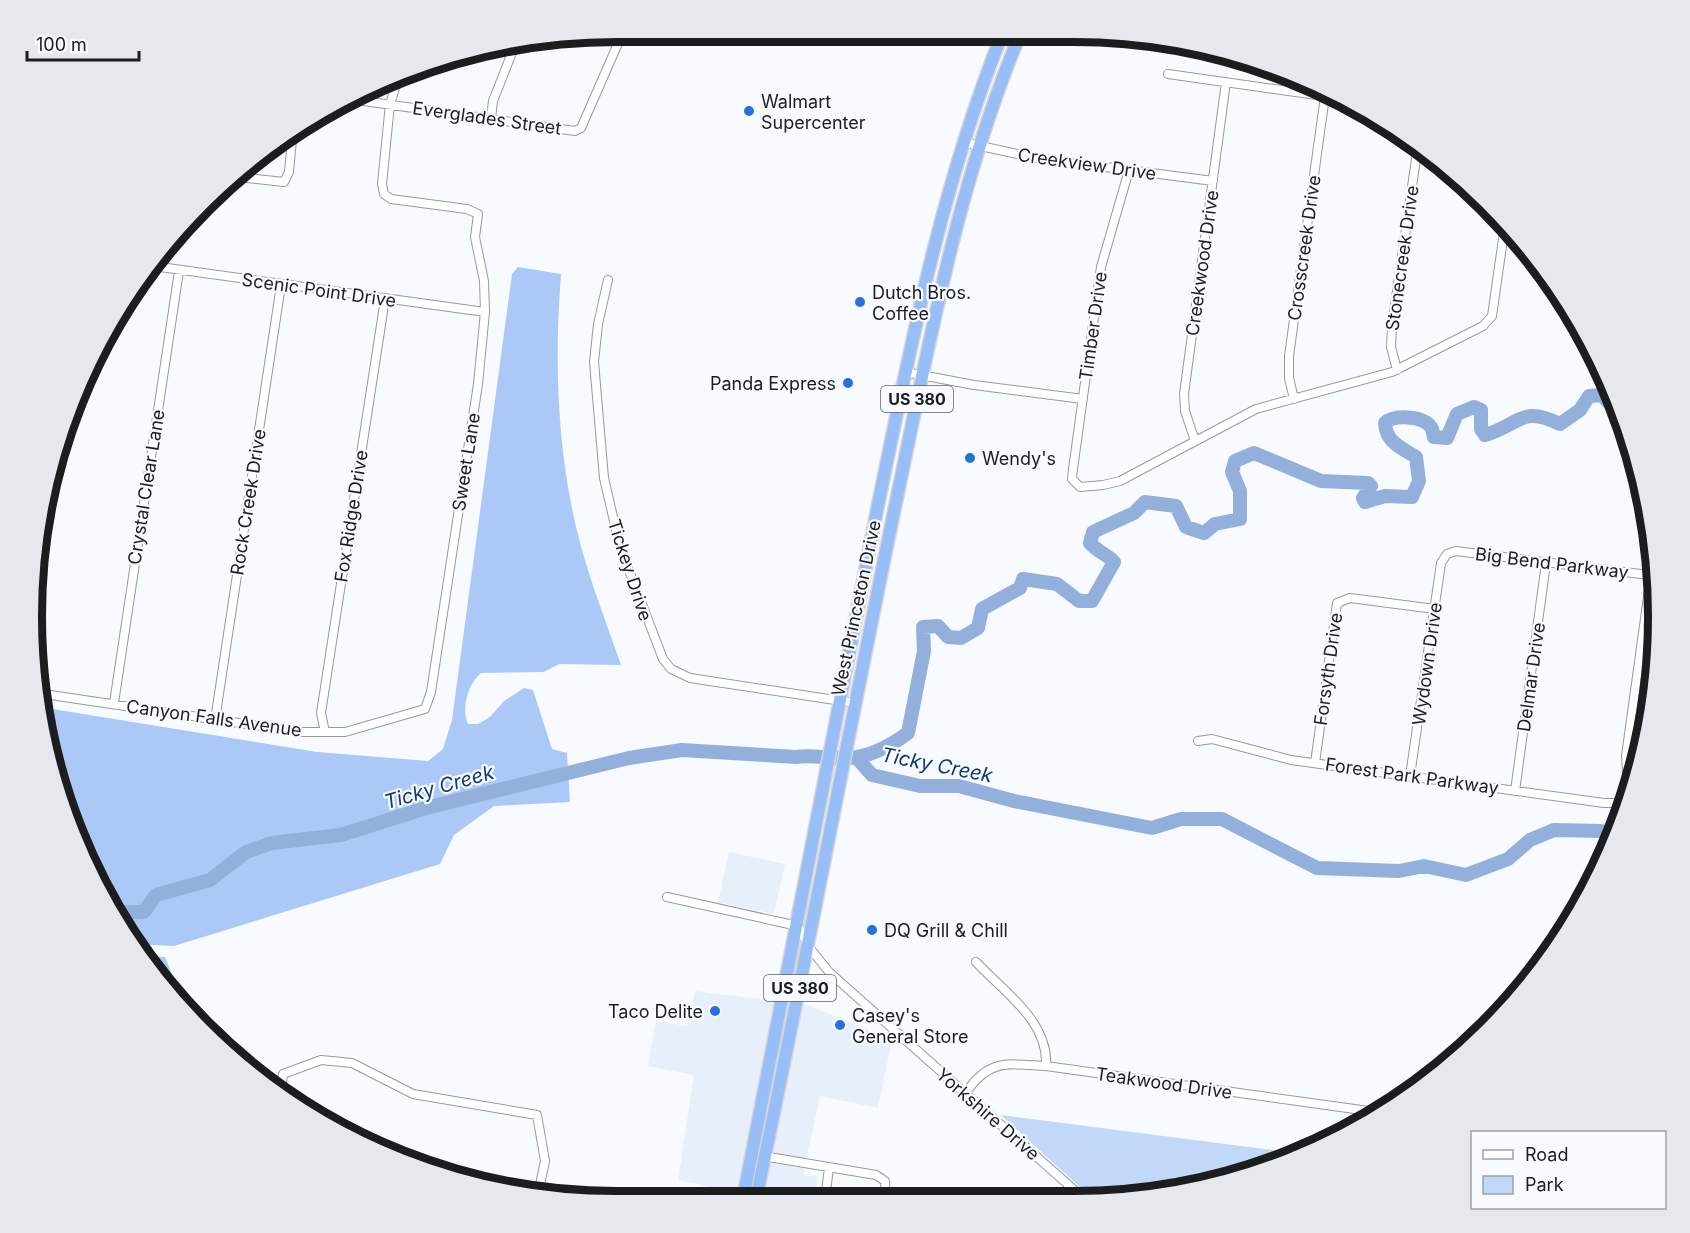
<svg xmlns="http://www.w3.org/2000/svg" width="1690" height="1233" font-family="Inter,sans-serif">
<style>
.built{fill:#e7effa}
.green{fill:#c2d8f9}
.forest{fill:#abc8f6}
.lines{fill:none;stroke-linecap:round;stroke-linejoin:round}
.river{stroke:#93b0dc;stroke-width:14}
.minor-casing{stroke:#969aa1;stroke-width:10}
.trunk-casing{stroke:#d6d6d7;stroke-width:15}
.minor{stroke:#fff;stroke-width:8}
.trunk{stroke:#98bef8;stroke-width:12}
.poi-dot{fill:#2870dc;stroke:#f7faff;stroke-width:2}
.labels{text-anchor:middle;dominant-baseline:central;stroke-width:4.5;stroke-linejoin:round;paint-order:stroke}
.shield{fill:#f7faff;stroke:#5d5f62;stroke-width:1.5}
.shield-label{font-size:16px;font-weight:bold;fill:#1b1d1f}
.poi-label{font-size:18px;fill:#1b1d1f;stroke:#f7faff;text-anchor:start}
.street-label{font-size:18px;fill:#1b1d1f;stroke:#f7faff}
.water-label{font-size:20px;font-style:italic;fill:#15386d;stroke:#f7faff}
.rim{fill:none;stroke:#1b1d1f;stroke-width:8}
</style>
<rect width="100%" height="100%" fill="#f7faff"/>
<!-- built -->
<path class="built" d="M729,852l56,12 -11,50 -56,-12z
M695,991l113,14 84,35 -14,68 -58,-12 -17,79 15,2 -4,22h-51l-85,-19 16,-105 -46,-9 8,-45 31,5z"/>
<!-- green -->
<path class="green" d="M1001,1115l301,39 -152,42 -59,1z"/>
<!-- forest -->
<path class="forest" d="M518,267l43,7c-7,89 -4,181 19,269 11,41 27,81 41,122l-62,-1 -15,8 -63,1c-13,11 -20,35 -13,51h10l12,-7 14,-16 20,-13 9,2 19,59 15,4 3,49 -76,4 -40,29 -14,29 -266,82 -38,-2 -60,-104 -36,-133 277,45 111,9 15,-12 9,-29 60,-446z
M143,956l22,1 11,27 28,30 -3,8 -48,-49z"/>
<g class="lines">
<!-- river -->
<path class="river" d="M856,757l16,18 48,11h39l55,15 138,27 29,-9h41l95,49 82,3 25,-5 42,9 42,-16 22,-19 24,-10 47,1 13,3
M118,912h26l12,-17 54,-15 36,-28 26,-9 69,-8 85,-27 203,-50 53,-8 114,7c20,-3 41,4 61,0 18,-3 36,-13 51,-24l16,-82 -1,-24 15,-1 10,11 13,1 17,-10 4,-19 38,-21 3,-9 34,5 22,17h13l22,-39c-7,-8 -15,-9 -24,-19l3,-11 41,-19 11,-11 31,4 10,21 18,6 11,-9 25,-5v-28l-8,-19 3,-11 19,-8 67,28 47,2 3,3 -8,12 2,4 20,-6 27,1 7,-16 -3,-24c-16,-10 -30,-15 -31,-34 9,-9 38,-7 46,4 2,3 2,7 3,10l13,1 10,-24 17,-7 7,3v19l4,6c36,-11 36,-30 75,-11l20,-14 9,-14 13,-1 17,19"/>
<defs>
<path id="minor" d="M1168,74l170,24
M357,100l218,31 6,-3 42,-96
M491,118l2,-17 22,-56
M962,142l74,16 177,23
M1129,170l-28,97 -28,202 -1,10 8,8 23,-2 17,-4 136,-72 136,-37 91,-46 9,-10 13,-91
M238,177l46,5 5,-10 4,-43
M153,266l332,46
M608,280l-10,44 -4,38 10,116 16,69 43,112 8,10 19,9 165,25
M1397,370l-6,-23 1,-21 26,-181
M905,372l69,13 109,14
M1294,399l-5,-21v-22l36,-260
M1195,441l-10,-30 -1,-17 42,-312
M37,693l263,39h45l80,-23 6,-17 47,-308 7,-72 -1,-31 -9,-44 3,-23 -11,-5 -76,-10 -7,-5 -2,-10 8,-80 7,-22
M114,703l65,-432
M215,720l66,-435
M325,732l-4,-19 64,-414
M1198,741l14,-2 79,21 313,43h24
M1315,763l22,-160 13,-5 85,11
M1410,776l31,-213 6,-9 9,-3 201,25
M1515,791l31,-228
M1629,799l-3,-43 25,-181
M667,897l131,29 11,21 20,25 253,225
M976,962c28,30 73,59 70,104
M281,1093l2,-19 38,-14 31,3 61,31 124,21 8,46 -7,33
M965,1094c24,-36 42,-30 81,-28l330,46
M763,1156l113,19 9,6 1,17
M825,1199l4,-31"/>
<path id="trunk" d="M743,1199c45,-226 86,-453 132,-679 34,-166 65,-332 128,-488
M756,1199c49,-232 92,-465 140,-697 33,-158 62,-321 125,-470"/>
</defs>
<!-- minor casing -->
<use href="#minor" class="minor-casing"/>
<!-- trunk casing -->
<use href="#trunk" class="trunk-casing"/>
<!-- minor -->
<use href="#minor" class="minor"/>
<!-- trunk -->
<use href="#trunk" class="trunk"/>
</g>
<!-- markers -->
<g class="poi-dot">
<circle cx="749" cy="111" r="6"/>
<circle cx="860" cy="302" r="6"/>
<circle cx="848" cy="383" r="6"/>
<circle cx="970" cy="458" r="6"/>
<circle cx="872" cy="930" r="6"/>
<circle cx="715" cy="1011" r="6"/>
<circle cx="840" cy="1025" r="6"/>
</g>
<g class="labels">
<!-- shield labels -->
<g class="shield">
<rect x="881" y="386" width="72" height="26" rx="4.5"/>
<rect x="764" y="975" width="72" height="26" rx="4.5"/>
</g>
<g class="shield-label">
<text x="917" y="399">US 380</text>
<text x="800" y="988">US 380</text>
</g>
<!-- poi labels -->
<g class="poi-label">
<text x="761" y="101">Walmart<tspan x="761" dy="21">Supercenter</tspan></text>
<text x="872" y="292">Dutch Bros.<tspan x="872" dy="21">Coffee</tspan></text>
<text x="836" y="383" text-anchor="end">Panda Express</text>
<text x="982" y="458">Wendy's</text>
<text x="884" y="930">DQ Grill &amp; Chill</text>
<text x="703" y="1011" text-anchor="end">Taco Delite</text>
<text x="852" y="1015">Casey's<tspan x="852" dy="21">General Store</tspan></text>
</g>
<!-- street labels -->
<g class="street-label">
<text transform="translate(487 118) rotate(8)">Everglades Street</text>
<text transform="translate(1087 164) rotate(8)">Creekview Drive</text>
<text transform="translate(1304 248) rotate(-82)">Crosscreek Drive</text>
<text transform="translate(1402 258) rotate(-82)">Stonecreek Drive</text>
<text transform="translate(1202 263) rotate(-82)">Creekwood Drive</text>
<text transform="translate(319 290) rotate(8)">Scenic Point Drive</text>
<text transform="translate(1093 326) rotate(-82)">Timber Drive</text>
<text transform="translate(466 462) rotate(-81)">Sweet Lane</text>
<text transform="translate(146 487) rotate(-81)">Crystal Clear Lane</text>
<text transform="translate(248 502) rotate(-81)">Rock Creek Drive</text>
<text transform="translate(351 516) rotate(-81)">Fox Ridge Drive</text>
<text transform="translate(1552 563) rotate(7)">Big Bend Parkway</text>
<text transform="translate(630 570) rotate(72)">Tickey Drive</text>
<text transform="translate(856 608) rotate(-78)">West Princeton Drive</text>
<text transform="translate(1427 664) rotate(-82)">Wydown Drive</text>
<text transform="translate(1328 669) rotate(-82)">Forsyth Drive</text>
<text transform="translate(1531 677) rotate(-82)">Delmar Drive</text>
<text transform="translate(214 718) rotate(8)">Canyon Falls Avenue</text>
<text transform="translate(1412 776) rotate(8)">Forest Park Parkway</text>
<text transform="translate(1164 1083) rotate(8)">Teakwood Drive</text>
<text transform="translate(988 1114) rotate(41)">Yorkshire Drive</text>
</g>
<!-- water labels -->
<g class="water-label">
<text transform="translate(937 765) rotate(11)">Ticky Creek</text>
<text transform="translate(439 787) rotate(-16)">Ticky Creek</text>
</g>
</g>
<!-- crop -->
<path d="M0 0H1690V1233H0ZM616 42H1074A574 574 0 0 1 1648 616V617A574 574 0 0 1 1074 1191H616A574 574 0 0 1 42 617V616A574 574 0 0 1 616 42Z" fill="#e5e8ed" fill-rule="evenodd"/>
<path class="rim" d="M616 42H1074A574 574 0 0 1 1648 616V617A574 574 0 0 1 1074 1191H616A574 574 0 0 1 42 617V616A574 574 0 0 1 616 42Z"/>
<!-- legend -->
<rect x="1471" y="1131" width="195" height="78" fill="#f7faff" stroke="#9fa2a5" stroke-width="1.5"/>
<rect x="1483" y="1150" width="30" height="9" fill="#ffffff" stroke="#9fa2a5" stroke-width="1.5"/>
<text x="1525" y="1161" font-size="18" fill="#1b1d1f">Road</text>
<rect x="1483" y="1176" width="30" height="18" fill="#c2d8f9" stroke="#9fa2a5" stroke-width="1.5"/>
<text x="1525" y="1191" font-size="18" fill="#1b1d1f">Park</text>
<!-- scale -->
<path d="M27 51v9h112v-9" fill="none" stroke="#1b1d1f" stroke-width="3"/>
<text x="36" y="51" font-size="18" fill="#1b1d1f" stroke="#f7faff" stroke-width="4.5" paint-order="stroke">100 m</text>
</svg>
